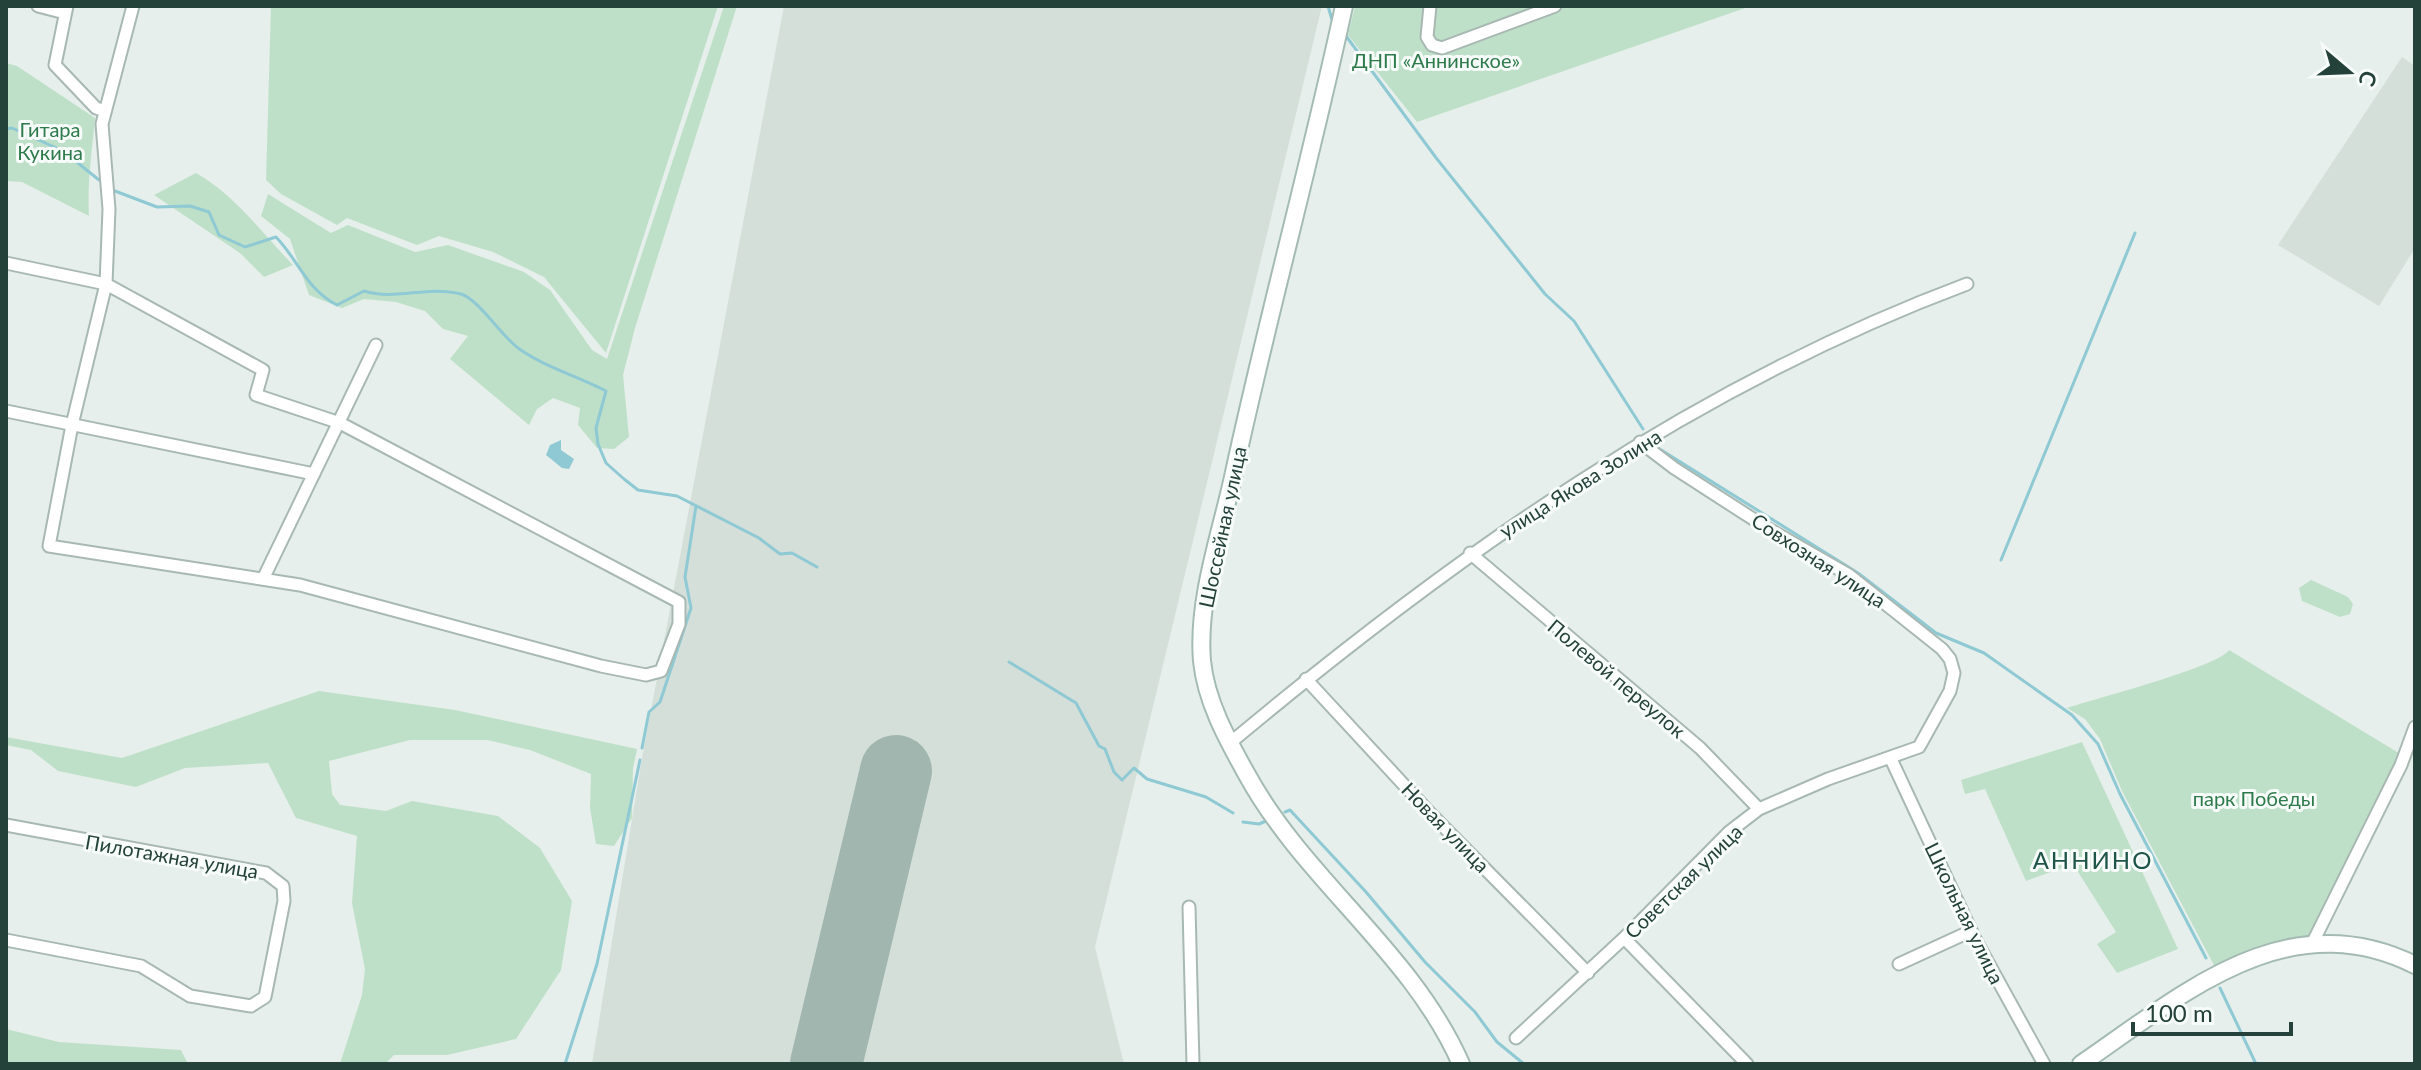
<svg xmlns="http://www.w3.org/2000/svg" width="2421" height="1070" font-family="Lato,sans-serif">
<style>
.built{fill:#d4dfda}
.green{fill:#bfe0c8}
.water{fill:#8ec9d4}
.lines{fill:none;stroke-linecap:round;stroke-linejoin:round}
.stream{stroke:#8ec9d4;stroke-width:3}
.runway{stroke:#a2b6b0;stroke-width:72}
.minor-casing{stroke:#a8b8b2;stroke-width:15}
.secondary-casing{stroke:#a4bbb3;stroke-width:20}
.minor{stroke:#fff;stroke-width:11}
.secondary{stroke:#fff;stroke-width:16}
.labels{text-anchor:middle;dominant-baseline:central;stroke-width:6;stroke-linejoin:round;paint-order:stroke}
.park-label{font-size:20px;fill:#2d7a4b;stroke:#f7fbf9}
.street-label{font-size:20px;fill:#24423a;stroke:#f7fbf9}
.quarter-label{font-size:24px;letter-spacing:2px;fill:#1f5548;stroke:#f7fbf9}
</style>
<rect width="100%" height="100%" fill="#e6efeb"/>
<!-- built -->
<path class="built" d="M784,6h538l-227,941 29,117h-532l51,-312z
M2402,57l13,9v182l-36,58 -101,-61z"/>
<!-- green -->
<path class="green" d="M271,6h447l-112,347 -62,-76 -51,-25 -54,-16 -22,9 -70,-27 -10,7 -56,-31 -15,-14z
M724,6h13l-102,322 -12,47 6,62 -15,12 -17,-1 -19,-23 2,-17 -27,-10 -16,11 -8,16 -79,-66 18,-23 -25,-7 -18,-18 -29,-9 -32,-3 -22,9 -33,-13 -19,-56 -29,-23 7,-22 63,39 17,-8 67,27 33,-7 76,27 26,18 42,60 15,9z
M1355,6h396l-334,116 -69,-87z
M6,63l11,3 78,52c-3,33 -8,65 -6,98l-67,-34 -16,-1z
M196,173c40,23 65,59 97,92l-29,12 -24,-24 -86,-58z
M2311,580l37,17 5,7 -3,10 -10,3 -38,-16 -3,-13z
M2229,650l173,105 -93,186 -93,28 -94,-178 -22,-52 -15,-20 -18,-11c27,-9 151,-41 162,-58z
M319,691l136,19 182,39 -4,19 -1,50 -18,28 -18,-2 -6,-36 1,-34 -61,-24 -43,-10h-77l-81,21 3,33 8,11 46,6 26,-10 86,15 42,32 32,53 -11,69 -45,69 -69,16h-53l-9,9h-45l22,-69 3,-26 -13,-66 5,-67 -61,-18 -28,-55 -83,5 -49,19 -78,-16 -27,-21 -25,-5v-8l116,21z
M2082,742l96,207 -61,24 -20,-29 19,-12 -43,-68 -47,17 -41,-92 -20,5 -4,-14z
M6,1029l53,13 122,8 7,14h-182z"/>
<!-- water -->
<path class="water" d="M561,440v10l13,9 -5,10 -7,-1 -16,-13 4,-10z"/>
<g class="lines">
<!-- stream -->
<path class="stream" d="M1328,6l4,14
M1346,36l91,123 108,135 29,27 69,108
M6,129l6,-1 51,23 36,29
M115,191l42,16 33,-1 19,6 10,23 26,12 31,-10c23,24 30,52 61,68l27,-14c32,10 63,-6 97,3 17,5 39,40 57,54 26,19 60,28 88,43l-10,37 2,16 8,19 18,16 14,11 39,6 82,42 21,16 12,-1 25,14
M1650,443l208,130 78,60 48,20 88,62 26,29 22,50 86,164
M2001,560l134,-327
M1009,662l67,41 23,43 6,3 9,23 8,8 12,-12 13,11 59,18 27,16
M642,748l7,-36 11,-10 31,-94 -6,-31 11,-71
M1285,812l5,-2 76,82 59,70 50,50 22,30 27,22
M1243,822l16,2 7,-3
M2220,988l36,76
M565,1064l32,-100 43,-204"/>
<!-- runway -->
<path class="runway" d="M826,1064l70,-293"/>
<defs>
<path id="minor" d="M38,6l27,7
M67,6l-12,59 41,43 9,3
M1430,6l-3,31 5,8 10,3 113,-42
M6,263l100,21 157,86 -7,25 84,28 339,179v22l-18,47 -15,4 -45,-9 -301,-81 -251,-39 23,-121 34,-141 3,-75 -7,-85 31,-118
M6,411l308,63
M1470,553l230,195 59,61
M264,577l112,-232
M1306,679l123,133 159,161
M1230,743c224,-187 461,-356 737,-459
M1891,759l83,178 70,127
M6,825l260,48 17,13 1,15 -19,96 -14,9 -61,-10 -49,-30 -135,-26
M1189,907l4,157
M1624,938l123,126
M2312,944l89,-179 14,-38
M1899,964l72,-33
M1516,1038l108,-100 105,-106 30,-23 69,-30 91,-32 31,-56 4,-18 -4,-14 -8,-10 -93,-74 -82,-47 -93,-60 -34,-26"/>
<path id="secondary" d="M1344,6c-34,158 -77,313 -111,471 -13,59 -36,123 -31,184 4,40 25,78 44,112 58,107 166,179 215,291
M2081,1064c101,-69 206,-163 334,-99"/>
</defs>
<!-- minor casing -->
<use href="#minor" class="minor-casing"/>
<!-- secondary casing -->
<use href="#secondary" class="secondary-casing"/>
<!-- minor -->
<use href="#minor" class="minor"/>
<!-- secondary -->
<use href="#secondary" class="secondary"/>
</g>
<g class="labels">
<!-- park labels -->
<g class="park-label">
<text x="1436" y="60">ДНП «Аннинское»</text>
<text x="50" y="129">Гитара<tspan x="50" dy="23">Кукина</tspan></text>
<text x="2254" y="798">парк Победы</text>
</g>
<!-- street labels -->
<g class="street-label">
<text transform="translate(1580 483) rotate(-32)">улица Якова Золина</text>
<text transform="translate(1222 527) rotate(-78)">Шоссейная улица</text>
<text transform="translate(1819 560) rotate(33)">Совхозная улица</text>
<text transform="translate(1617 678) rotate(40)">Полевой переулок</text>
<text transform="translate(1446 827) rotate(46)">Новая улица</text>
<text transform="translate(172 856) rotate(10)">Пилотажная улица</text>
<text transform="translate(1683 881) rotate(-44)">Советская улица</text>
<text transform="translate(1965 913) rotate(64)">Школьная улица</text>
</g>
<!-- quarter labels -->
<g class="quarter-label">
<text x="2093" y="859">АННИНО</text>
</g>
</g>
<!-- border -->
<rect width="2421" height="1070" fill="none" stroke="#24423a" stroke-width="16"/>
<!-- north arrow -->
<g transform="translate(2349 72) rotate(109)" stroke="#f7fbf9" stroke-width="6" paint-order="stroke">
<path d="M0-6L14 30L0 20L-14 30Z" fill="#24423a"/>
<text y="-12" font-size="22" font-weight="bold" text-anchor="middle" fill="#24423a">С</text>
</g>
<!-- scale -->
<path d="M2133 1022v12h158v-12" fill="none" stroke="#24423a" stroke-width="4"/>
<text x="2145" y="1022" font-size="24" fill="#24423a" stroke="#f7fbf9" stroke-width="6" paint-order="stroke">100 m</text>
</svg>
